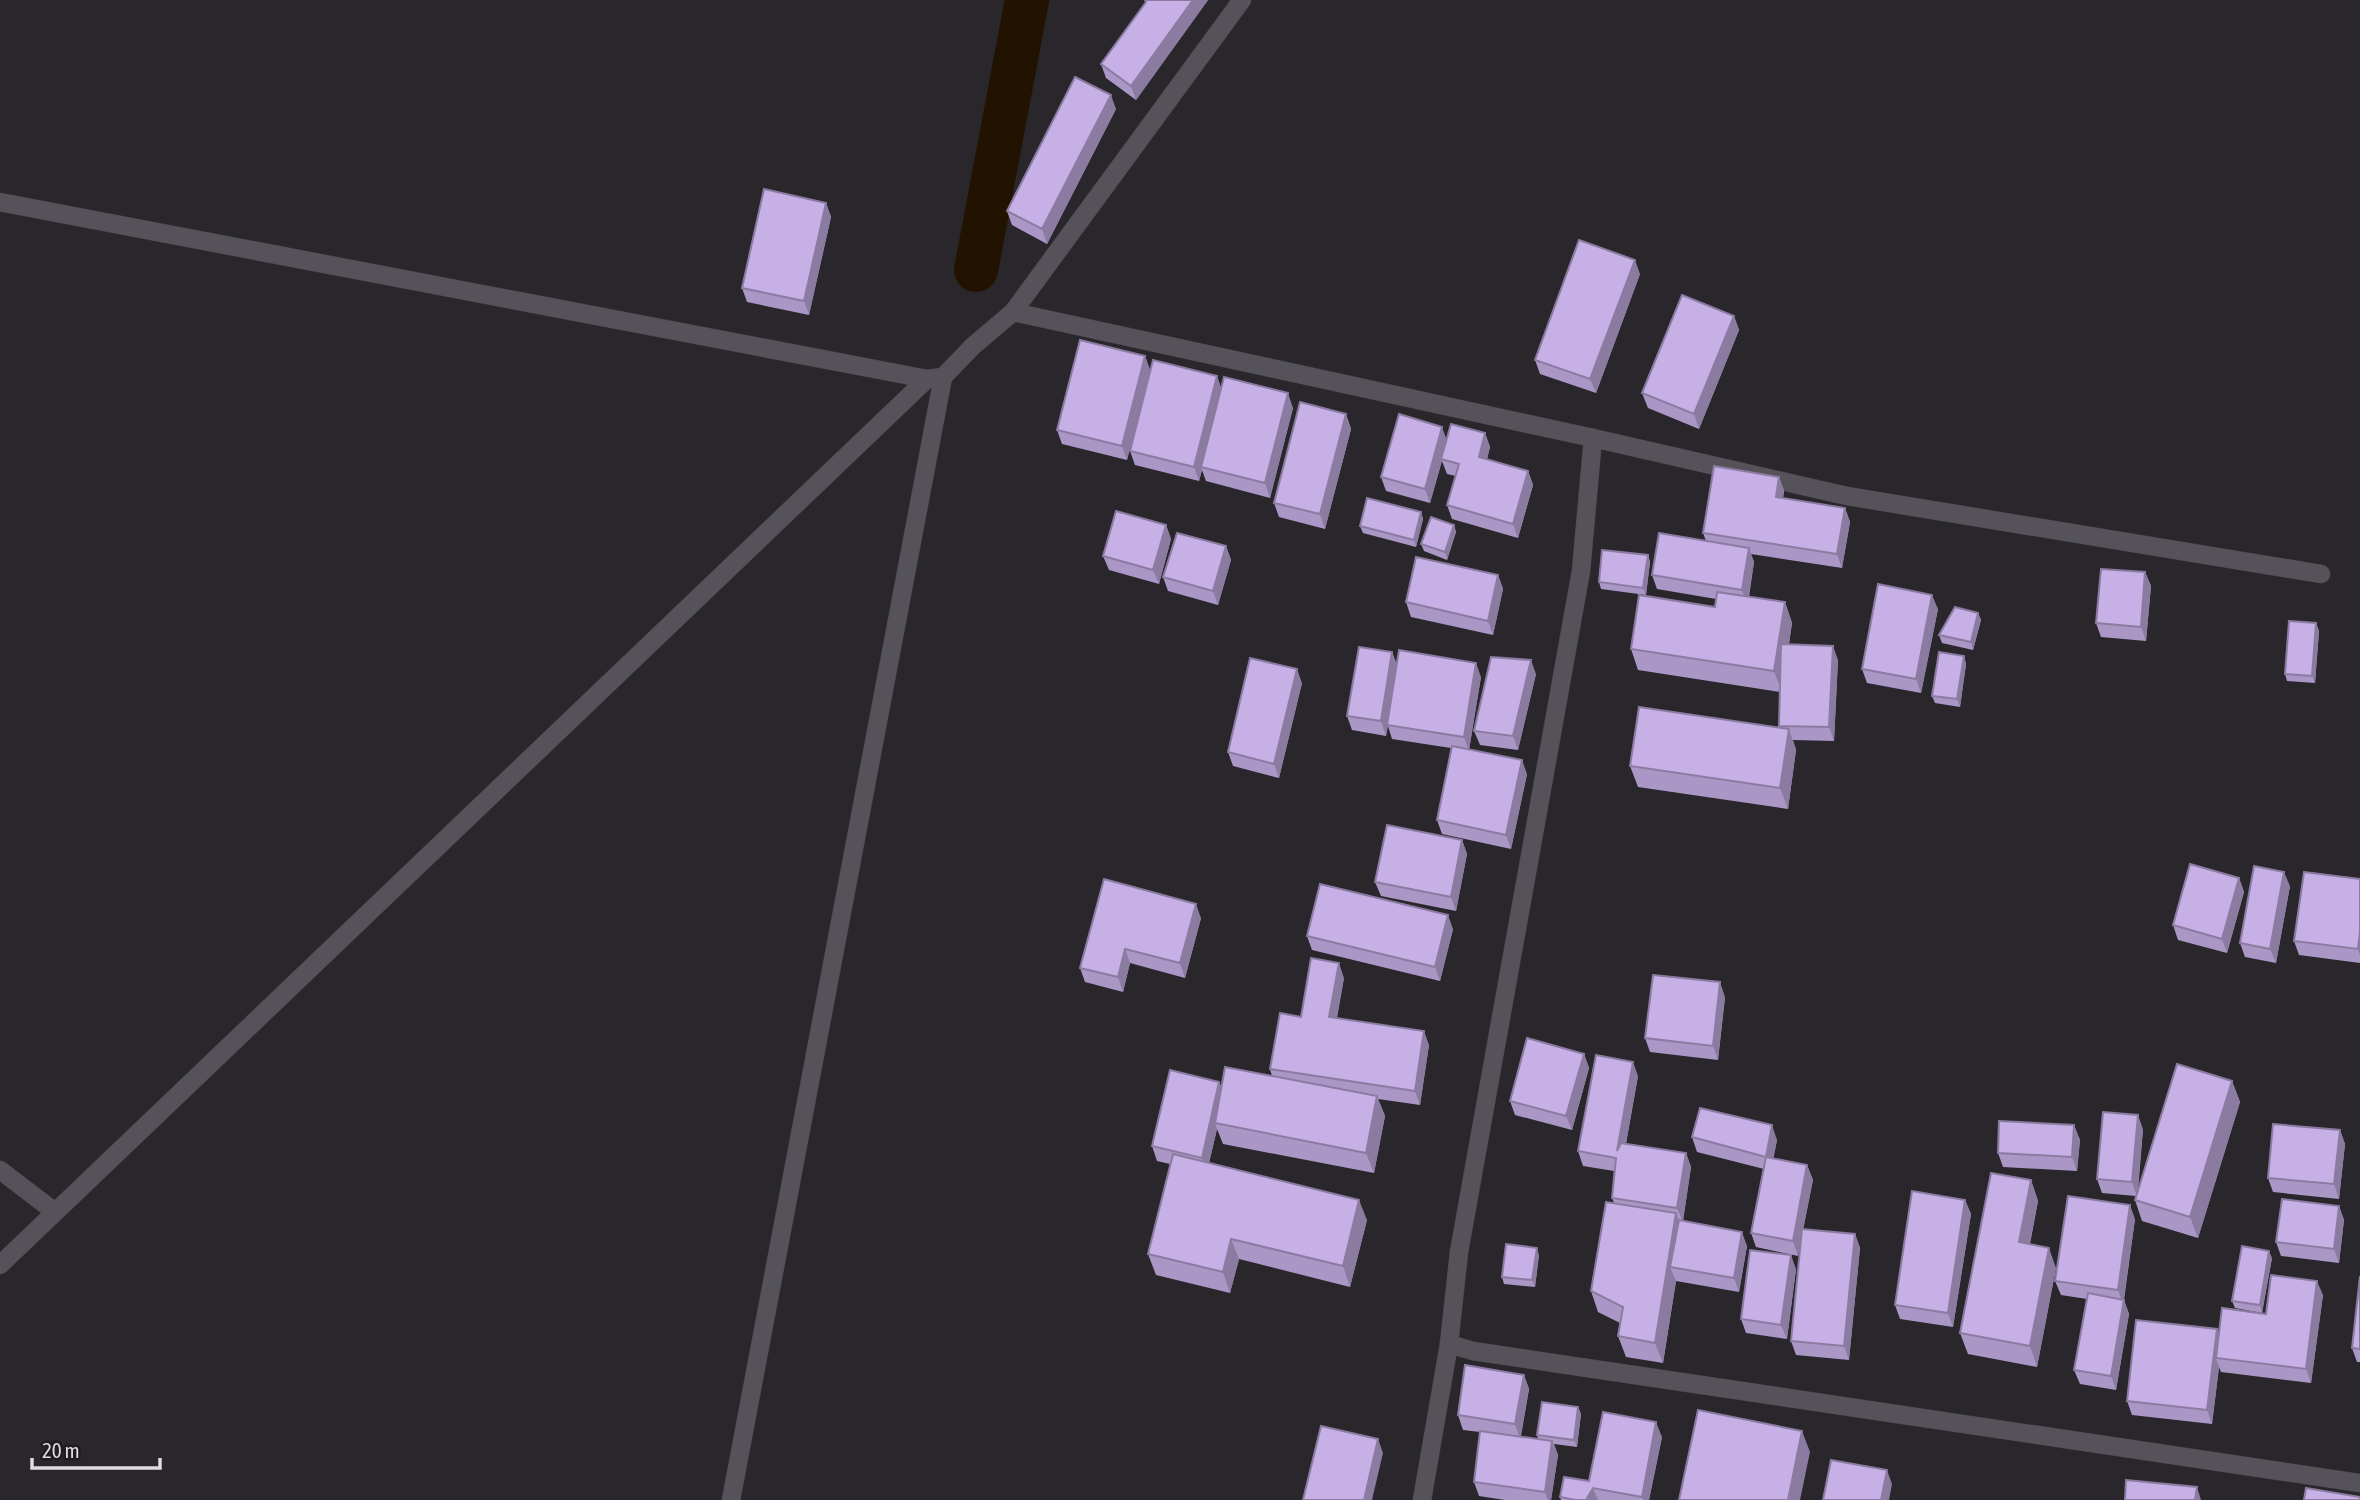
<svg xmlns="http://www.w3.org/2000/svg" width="2360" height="1500" font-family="'Asap Condensed',sans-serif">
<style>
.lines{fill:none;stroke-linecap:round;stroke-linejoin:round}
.canal{stroke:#221300;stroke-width:44}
.minor-casing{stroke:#46444a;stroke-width:19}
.tertiary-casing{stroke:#46444a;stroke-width:19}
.secondary-casing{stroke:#46444a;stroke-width:19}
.minor{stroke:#55525a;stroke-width:18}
.tertiary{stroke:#55525a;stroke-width:18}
.secondary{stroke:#55525a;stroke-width:18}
.wall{fill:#aa97c6}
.shaded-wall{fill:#8b7ba1}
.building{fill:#c6b0e6;stroke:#8b7ba1;stroke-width:2}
</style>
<rect width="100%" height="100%" fill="#29262c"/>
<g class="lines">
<!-- canal -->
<path class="canal" d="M976,270l51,-270"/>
<defs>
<path id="minor" d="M0,202l927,177
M1593,438l254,58 474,78
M0,1170l55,42
M731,1500l212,-1123
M1422,1500l27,-156"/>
<path id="tertiary" d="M1013,312l580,126 -12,133 -122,681 -10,92 24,7 887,132"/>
<path id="secondary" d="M0,1265l927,-886 16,-2 30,-31 40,-34 229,-312"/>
</defs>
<!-- minor casing -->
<use href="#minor" class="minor-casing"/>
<!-- tertiary casing -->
<use href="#tertiary" class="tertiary-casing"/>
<!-- secondary casing -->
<use href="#secondary" class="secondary-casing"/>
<!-- minor -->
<use href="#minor" class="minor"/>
<!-- tertiary -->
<use href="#tertiary" class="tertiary"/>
<!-- secondary -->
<use href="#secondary" class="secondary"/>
</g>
<!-- wall -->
<path class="wall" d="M1145,0h63l-72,100 -30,-22 -5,-14 45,-62z
M1116,109l-69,135 -35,-19 -5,-14z
M826,203l5,14 -22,98 -62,-13 -5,-14z
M1640,274l-44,119 -56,-19 -5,-14z
M1734,316l5,14 -40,99 -51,-21 -6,-15z
M1145,356l5,14 -23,90 -65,-16 -5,-14z
M1217,376l4,12 72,20 -23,90 -64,-17 -4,-11 -3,11 -64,-16 -5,-14z
M1346,414l5,15 -26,100 -46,-12 -5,-14z
M1485,433l5,14 -3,12 41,12 5,14 -15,53 -66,-19 -5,-14 9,-29 -9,-2 -5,-13 -12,42 -44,-12 -5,-14 66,-37z
M1779,477l5,14 -1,7 62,10 5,14 -8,46 -91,-14 3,8 -5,35 36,5 7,21 -3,21 49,16 -4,81 -41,-1 3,10 -8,59 -150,-22 -8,-21 149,-38 1,-36 -142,-22 -7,-21 84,-42 1,-8 -59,-10 -5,-14 54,-34 -3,-8z
M1421,512l2,7 -7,28 -53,-14 -3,-7z
M1166,525l5,14 -12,45 -50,-14 -6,-14z
M1454,525l2,7 -9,28 -23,-9 -3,-7z
M1226,546l5,14 -13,45 -50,-14 -5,-14z
M1648,555l2,7 -4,33 -45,-6 -2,-7z
M2145,572l6,14 -5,55 -45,-4 -5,-14z
M1498,575l5,14 -10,46 -82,-18 -5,-15z
M1938,609l-17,84 -54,-10 -5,-14z
M1978,613l3,7 -8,30 -31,-7 -3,-8z
M2316,623l3,8 -4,52 -28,-2 -2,-7z
M1392,652l5,13 84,12 -12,72 58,25 -16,75 -69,-15 -5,-14 14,-72 -59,-9 -4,-13 -2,10 -34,-6 -5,-14z
M1964,656l2,8 -6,43 -25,-4 -3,-7z
M1536,674l-18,76 -38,-5 -6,-14z
M1302,683l-23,95 -46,-12 -5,-14z
M1462,840l5,14 -11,57 -75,-15 -6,-14z
M2239,878l5,14 -17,61 -49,-13 -5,-15z
M2360,879v84l-61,-8 -5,-14z
M2290,886l-14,77 -31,-6 -5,-14z
M1201,918l-16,60 -55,-15 -7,29 -38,-10 -5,-14z
M1453,929l-13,52 -128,-31 -5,-14z
M1344,978l-7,40 92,27 -9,60 -42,-6 7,17 -11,57 -151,-29 -6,-15 -8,34 158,57 -17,67 -111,-28 -9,34 -74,-18 -8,-21 22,-90 -13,-3 -5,-15 67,-64 3,6 50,-12 -2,-7 31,-52z
M1725,997l-7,63 -68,-8 -5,-14z
M1584,1054l5,14 -17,62 -57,-15 -5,-14z
M1638,1076l-12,68 60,9 5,14 -8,53 64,26 -8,46 -63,-11 -13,82 -37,-6 -8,-21 2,-13 -22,-11 -7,-21 23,-88 -2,-5 2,-27 -31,-5 -5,-15z
M2232,1081l8,21 -42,136 -56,-17 -7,-21 1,-4 -34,-3 -5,-14 46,-50 -5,62z
M2074,1125l6,15 -3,31 -74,-4 -5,-14z
M2340,1130l5,14 -6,55 -66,-7 -5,-14z
M1692,1137l85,3 -4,19 34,6 6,15 -10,49 52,5 5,14 -11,112 -53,-5 -5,-14 10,-100 -3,15 -42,-9 -5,-14 13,-64 -67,-17z
M2031,1180l7,21 -8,43 26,24 -19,99 -69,-13 -8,-21z
M1965,1200l6,14 -18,113 -53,-8 -5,-14z
M2339,1206l5,14 -5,43 -58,-7 -5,-14z
M2135,1219l-11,81 5,14 -13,76 -36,-6 -6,-14 13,-71 -26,-4 -6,-14z
M1539,1255l-4,32 -31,-3 -2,-7z
M2272,1258l-10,55 -27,-5 -3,-7z
M1796,1269l-9,70 -41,-6 -5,-14z
M2360,1276v86h-3l-5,-14z
M2323,1295l-12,88 -90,-11 -2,-5 -7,57 -80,-9 -5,-14 90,-72 2,4 47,-19z
M1524,1375l5,14 -8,47 17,3 -1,-4 41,-28 3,7 -4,33 -23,-3 4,11 -7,45h-46l-26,-4 -5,-14 6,-50 -17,-2 -5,-15z
M1662,1437l-13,63h-88l-1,-3 29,-16z"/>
<!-- shaded-wall -->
<path class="shaded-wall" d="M1193,0h15l-72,100 -5,-14z
M1111,95l5,14 -69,135 -5,-15z
M826,203l5,14 -22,98 -5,-14z
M1635,260l5,14 -44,119 -6,-14z
M1734,316l5,14 -40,99 -5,-15z
M1145,356l5,14 -23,90 -5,-14z
M1217,376l5,15 -21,76 1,3 -3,11 -5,-14z
M1288,393l5,15 -23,90 -5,-15z
M1346,414l5,15 -26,100 -5,-15z
M1442,427l5,14 -17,62 -5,-14z
M1485,433l5,14 -6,24 -5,-14z
M1528,471l5,14 -15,53 -5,-14z
M1779,477l5,14 -3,20 -5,-14z
M1845,508l5,14 -8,46 -5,-14z
M1421,512l2,7 -7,28 -2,-7z
M1166,525l5,14 -12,45 -6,-14z
M1454,525l2,7 -9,28 -2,-8z
M1226,546l5,14 -13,45 -5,-14z
M1749,548l5,14 -7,43 -5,-15z
M1648,555l2,7 -4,33 -3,-7z
M2145,572l6,14 -5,55 -5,-14z
M1498,575l5,14 -10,46 -5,-14z
M1932,595l6,14 -17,84 -5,-14z
M1785,602l7,21 -10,69 -8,-21z
M1978,613l3,7 -8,30 -2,-8z
M2316,623l3,8 -4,52 -3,-7z
M1833,646l5,14 -4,81 -5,-14z
M1392,652l5,15 -11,69 -5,-15z
M1964,656l2,8 -6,43 -3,-8z
M1531,660l5,14 -18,76 -5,-14z
M1476,663l5,14 -12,74 -5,-14z
M1297,669l5,14 -23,95 -5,-14z
M1789,729l7,21 -8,59 -8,-21z
M1522,760l5,14 -16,75 -5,-14z
M1462,840l5,14 -11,57 -5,-14z
M2284,872l6,14 -14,77 -6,-14z
M2239,878l5,14 -17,61 -5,-14z
M1196,904l5,14 -16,60 -5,-15z
M1448,915l5,14 -13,52 -5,-14z
M2360,932v24l-2,-7z
M1125,949l5,14 -7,29 -5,-15z
M1339,963l5,15 -10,53 -5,-14z
M1720,982l5,15 -7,63 -5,-14z
M1424,1031l5,14 -9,60 -5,-14z
M1584,1054l5,14 -17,62 -6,-14z
M1633,1062l5,14 -16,89 -5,-14z
M2232,1081l8,21 -42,136 -8,-21z
M1219,1082l6,14 -10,27 2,6 -10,43 -5,-14z
M1377,1096l8,20 -11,57 -8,-20z
M2138,1115l5,14 -6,67 -5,-14z
M1772,1125l5,15 -6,31 -5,-14z
M2074,1125l6,15 -3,31 -5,-14z
M2340,1130l5,14 -6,55 -5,-15z
M1686,1153l5,14 -8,55 -6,-14z
M1807,1165l6,15 -15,76 -5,-15z
M2031,1180l7,21 -12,62 -7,-21z
M1359,1200l8,20 -17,67 -7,-21z
M1965,1200l6,14 -18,113 -5,-14z
M2130,1205l5,14 -12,85 -5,-14z
M2339,1206l5,14 -5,43 -5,-14z
M1676,1213l8,21 -14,33 6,14 -13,82 -8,-20z
M1742,1232l5,14 -8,46 -5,-14z
M1855,1234l5,14 -11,112 -5,-14z
M1231,1239l8,20 -9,34 -7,-21z
M1537,1248l2,7 -4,32 -3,-7z
M2049,1248l7,20 -19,99 -7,-21z
M2269,1251l3,7 -10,55 -2,-8z
M1791,1255l5,14 -9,70 -6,-14z
M2317,1281l6,14 -12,88 -5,-14z
M2124,1300l5,14 -13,76 -5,-14z
M2217,1329l5,14 -6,15 3,9 -7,57 -5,-14z
M1524,1375l5,14 -9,50 -5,-15z
M1578,1407l3,7 -4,33 -3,-7z
M1656,1422l6,15 -13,63h-6l-1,-3z
M1802,1431l8,21 -10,48h-12z
M1378,1439l5,14 -11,47h-8z
M1552,1441l6,14 -7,45h-3l-3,-8z
M1887,1470l5,14 -3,16h-8z
M2197,1487l4,13h-6z
M1593,1488l5,12h-12z"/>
<!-- building -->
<path class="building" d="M1145,0h48l-62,86 -30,-22 45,-62z
M1075,77l36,18 -69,134 -35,-18z
M764,189l62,14 -22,98 -62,-13z
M1579,240l56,20 -45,119 -55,-19z
M1682,295l52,21 -40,98 -52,-21z
M1080,340l65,16 -23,90 -65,-16z
M1153,360l64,16 -23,91 -64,-16z
M1224,377l64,16 -23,90 -64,-16z
M1300,402l46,12 -26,100 -46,-11z
M1399,414l43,13 -17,62 -44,-12z
M1451,424l34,9 -6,24 49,14 -15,53 -66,-19 12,-41 -18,-5z
M1714,466l65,11 -3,20 69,11 -8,46 -134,-21z
M1367,498l54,14 -7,28 -54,-14z
M1116,511l50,14 -13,45 -50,-14z
M1431,517l23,8 -9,27 -24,-8z
M1177,533l49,13 -13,45 -50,-14z
M1659,533l90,15 -7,42 -90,-15z
M1602,550l46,5 -5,33 -44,-6z
M1416,557l82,18 -10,46 -82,-19z
M2101,569l44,3 -4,55 -45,-4z
M1878,584l54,11 -16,84 -54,-10z
M1717,592l68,10 -11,69 -143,-22 8,-54 76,12z
M1955,607l23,6 -7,29 -32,-7z
M2289,621l27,2 -4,53 -27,-2z
M1781,644l52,2 -4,81 -50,-1z
M1359,647l33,5 -11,69 -34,-5z
M1399,650l77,13 -12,74 -77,-12z
M1939,652l25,4 -7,43 -25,-3z
M1491,657l40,3 -18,76 -39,-5z
M1250,658l47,11 -23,95 -46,-12z
M1639,707l150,22 -9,59 -150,-22z
M1452,746l70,14 -16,75 -69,-15z
M1387,825l75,15 -11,57 -76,-15z
M2190,864l49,14 -17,61 -49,-14z
M2254,866l30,6 -14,77 -30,-6z
M2304,872l56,7v53l-2,17 -64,-8z
M1104,879l92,25 -16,59 -55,-14 -7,28 -38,-9z
M1320,884l128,31 -13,52 -128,-31z
M1311,958l28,5 -10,54 95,14 -9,60 -145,-22 10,-56 21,4z
M1653,975l67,7 -7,64 -68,-8z
M1527,1038l57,16 -18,62 -56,-15z
M1596,1055l37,7 -16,89 4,-8 65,10 -9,55 -65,-10 4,-40 -38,-7z
M2177,1064l55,17 -42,136 -55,-17z
M1225,1067l152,29 -11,57 -151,-30z
M1170,1070l49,12 -17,76 -50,-12z
M1700,1108l72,17 -6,32 -74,-20z
M2103,1112l35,3 -6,67 -35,-3z
M1999,1121l75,4 -2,32 -74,-4z
M2273,1124l67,6 -6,54 -66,-6z
M1173,1154l186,46 -16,66 -112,-27 -8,33 -75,-18z
M1766,1157l41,8 -14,76 -42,-8z
M1991,1173l40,7 -12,62 30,6 -19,98 -70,-13z
M1912,1191l53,9 -17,113 -53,-8z
M2068,1196l62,9 -12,85 -63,-9z
M2282,1199l57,7 -5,43 -58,-7z
M1606,1202l70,11 -21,130 -37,-7 5,-29 -32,-16z
M1679,1220l63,12 -8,46 -64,-11z
M1802,1229l53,5 -11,112 -53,-5z
M1506,1244l31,4 -5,32 -30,-3z
M2242,1246l27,5 -9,54 -28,-4z
M1750,1250l41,5 -10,70 -40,-6z
M2271,1275l46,6 -11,88 -90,-11 6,-50 44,6z
M2360,1276v73l-8,-1z
M2088,1293l36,7 -13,76 -37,-6z
M2136,1320l81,9 -10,81 -80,-9z
M1465,1365l59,10 -9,49 -57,-9z
M1542,1402l36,5 -4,33 -37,-5z
M1698,1410l104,21 -14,69h-109z
M1603,1412l53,10 -14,75 -49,-9 -7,12h-10l-16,-3 4,-20 25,4z
M1321,1426l57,13 -14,61h-61z
M1480,1431l72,10 -7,51 -71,-10z
M1831,1460l56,10 -6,30h-58z
M2126,1480l71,7 -2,13h-70z
M2306,1488l54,9v3h-56z"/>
<!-- scale -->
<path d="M32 1458v10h128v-10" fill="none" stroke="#dedce1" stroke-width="3.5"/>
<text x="42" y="1458" font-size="21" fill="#dedce1" stroke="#1f1c23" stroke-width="5" paint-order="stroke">20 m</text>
</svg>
